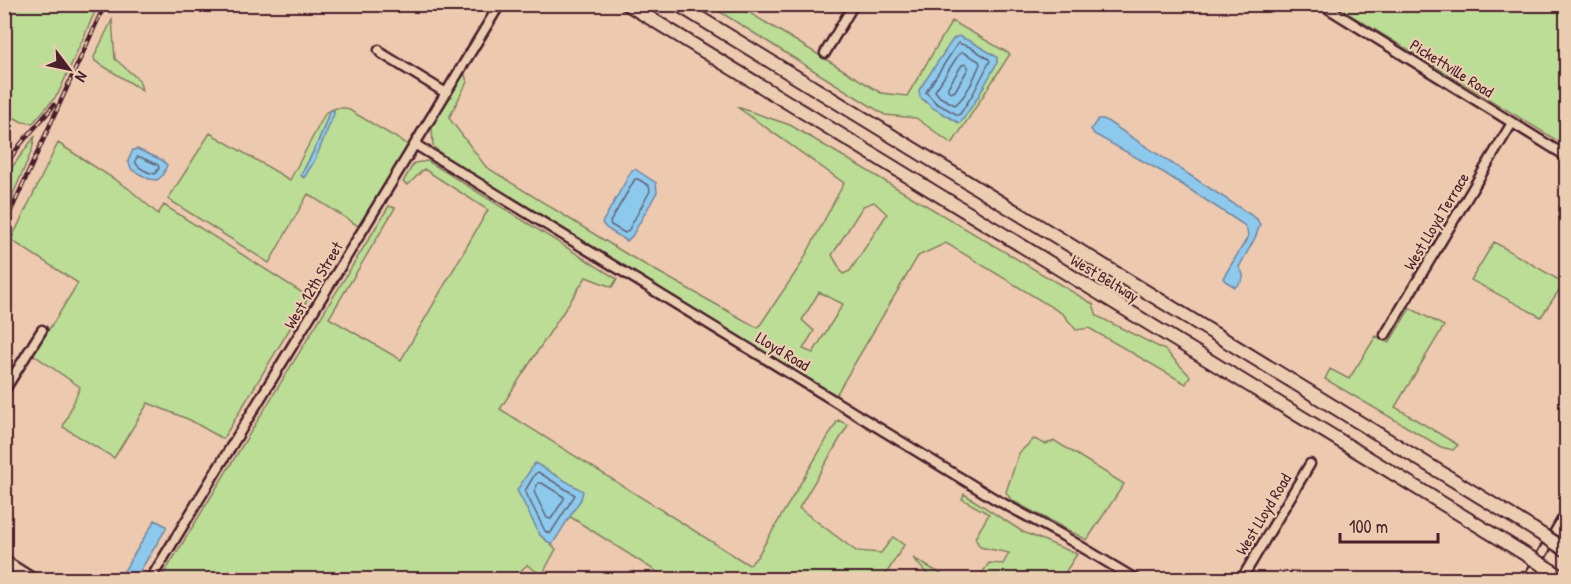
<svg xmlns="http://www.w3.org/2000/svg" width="1571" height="584" font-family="'Patrick Hand',sans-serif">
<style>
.green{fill:#bcdd96;stroke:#837e60;stroke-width:1.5;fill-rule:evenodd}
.water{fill:#8cc9ec;stroke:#72859f;stroke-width:1.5}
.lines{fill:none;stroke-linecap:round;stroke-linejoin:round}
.shore{stroke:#646378;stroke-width:1.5}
.minor-casing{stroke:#4a1f2b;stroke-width:13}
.major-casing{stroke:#4a1f2b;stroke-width:15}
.highway-casing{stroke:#4a1f2b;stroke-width:16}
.minor{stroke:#ebceb2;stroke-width:8}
.major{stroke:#ebceb2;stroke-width:10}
.highway{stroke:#ebceb2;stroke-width:12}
.rail-casing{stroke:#4a1f2b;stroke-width:4.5}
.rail{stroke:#ebceb2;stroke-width:2;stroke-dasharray:7;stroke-linecap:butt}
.highway-bridge-casing{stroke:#4a1f2b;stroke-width:16;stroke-linecap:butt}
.highway-bridge{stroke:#ebceb2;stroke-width:12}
.labels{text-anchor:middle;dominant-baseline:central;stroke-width:4.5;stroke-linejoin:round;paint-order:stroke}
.street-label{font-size:16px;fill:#4a1f2b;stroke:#ebceb2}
</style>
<rect width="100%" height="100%" fill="#ecc9af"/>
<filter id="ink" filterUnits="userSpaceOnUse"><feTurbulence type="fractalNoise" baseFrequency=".0167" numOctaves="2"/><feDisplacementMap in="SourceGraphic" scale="12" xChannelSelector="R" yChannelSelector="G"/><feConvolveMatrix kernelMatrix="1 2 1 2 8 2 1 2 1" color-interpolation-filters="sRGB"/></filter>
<g filter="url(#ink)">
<!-- green -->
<path class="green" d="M4,5h94l-40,89 -25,29 -11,-1 -17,-10z
M709,5h28l144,88 26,3 45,-75 58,33 -58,90 -36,-26 -31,-3z
M1334,5h232v141z
M112,20l3,39 24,21 3,10 -47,-29 -1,-4z
M464,71l3,11 -18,36 37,49 142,88 130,73 42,-62 44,-83 -107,-76 53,18 303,179 4,12 68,34 25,26 -4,8 -97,-56 -13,2 -13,-16 -117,-71 -28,13 -82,139 -386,-233 -17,-16 -1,-19zM874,202l13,12 -37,57 -7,3 -11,-19 31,-49zM819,292l24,12 -30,49 -10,-4 11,-18 -12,-11z
M336,108h10l64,38 -50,81 -52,-33 -39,69 -101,-64 42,-66 80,47 36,-68zM334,111l-30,67 -3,-3c11,-20 22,-41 28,-63z
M35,136l-3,14 -27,63v-32l5,-11z
M58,143l70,45 30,26 6,-9 145,92 -86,142 -33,-19 -42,-17 -34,55 -51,-31 17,-40 -49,-34 21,-28 26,-42 -67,-43z
M428,161l189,118 -5,8 -26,-10 -86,132 249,156 8,-8 81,-137 10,5 -49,83 57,43 25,2 12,-16 11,8 -21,34h-215l-99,-63 12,-17 -41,36 16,14 -14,26 -15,-10 -16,15 -26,-1 -17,-4 -3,5h-305l229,-374 6,2 -66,110 72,42 87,-150 -64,-41 -16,16 -5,-3 11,-19z
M1494,242l70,41 -23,34 -70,-37z
M1410,308l34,18 -49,81 63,38 -5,5 -12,-3 -116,-68 5,-10 19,10 27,-43 13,7z
M1034,439l11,5 10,-3 69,43 -37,56 -76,-40 -5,-8 13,-39z
M964,494l59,38 54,22 -16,25h-83l11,-16 14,1 6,-11 -29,-6 -5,-9 14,-24 -27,-15z
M913,558l37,21h-18z"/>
<!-- water -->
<path class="water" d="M958,36l14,6 25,15v6l-19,34 -16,24 -3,2 -26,-15 -13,-11 -1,-7 34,-51z
M332,110l2,1v3l-19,46 -11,18 -3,-3c11,-20 22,-41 28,-63z
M1098,119h6l153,100 3,6 -5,13 -16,29c7,10 5,13 -4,20l-10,-6 -2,-3 25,-41 -1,-7 -3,-5 -78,-51 -72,-40 -3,-5z
M137,149l25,11 5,5 -4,10 -6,5 -8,-1 -17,-9 -4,-9 5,-11z
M635,169l21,14 1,9 -25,44 -5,5 -21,-13 -4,-5 30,-53z
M535,463l48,28 -2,8 -29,46 -12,-10 -23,-45z
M155,520l11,6v3l-31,50h-16z"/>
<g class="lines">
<!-- shore -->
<path class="shore" d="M958,43l12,4 19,12 1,2 -17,33 -13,20 -2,1 -22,-12 -10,-11z
M962,52l17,9 1,3c-6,14 -13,32 -25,41l-15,-8 -5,-6 24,-37z
M965,64l3,2v3l-13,22 -4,2 -3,-3v-3l14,-22z
M137,157h3l18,8 1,3 -4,6c-7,-1 -18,-6 -20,-13z
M635,179h3l11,7 1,5 -22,40 -3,2 -14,-8 -1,-3z
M538,472l37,23 -25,39 -5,-3 -20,-40 10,-17z
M538,483h4l22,14v2l-13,20 -4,-1 -13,-26z"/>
<defs>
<path id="minor" d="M1321,4l245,152
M379,50l2,3 65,40
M825,53l29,-49
M416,145l579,354 65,35 77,46
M1385,335l127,-212
M4,391l38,-61
M150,580l350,-576
M1241,580l69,-116
M1527,580l39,-67"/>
<path id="major" d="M4,561l30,19"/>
<path id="highway" d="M627,4l893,547
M677,4l856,525
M1554,572l12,8"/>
</defs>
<!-- minor casing -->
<use href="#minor" class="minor-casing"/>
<!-- major casing -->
<use href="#major" class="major-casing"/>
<!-- highway casing -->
<use href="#highway" class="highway-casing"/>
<!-- minor -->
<use href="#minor" class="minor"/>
<!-- major -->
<use href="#major" class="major"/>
<!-- highway -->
<use href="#highway" class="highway"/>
<defs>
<path id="rail" d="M4,169c13,-25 33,-42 50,-64
M4,226l101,-222"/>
</defs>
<!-- rail casing -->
<use href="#rail" class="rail-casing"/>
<!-- rail -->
<use href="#rail" class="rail"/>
<defs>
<path id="highway-bridge" d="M1533,529l33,21
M1520,551l34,21"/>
</defs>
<!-- highway-bridge casing -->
<use href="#highway-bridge" class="highway-bridge-casing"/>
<!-- highway-bridge -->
<use href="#highway-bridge" class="highway-bridge"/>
</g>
</g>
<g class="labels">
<!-- street labels -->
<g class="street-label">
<text transform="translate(1452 68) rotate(32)">Pickettville Road</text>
<text transform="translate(1436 221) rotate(-59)">West Lloyd Terrace</text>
<text transform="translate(1105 278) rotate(31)">West Beltway</text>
<text transform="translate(313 285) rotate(-59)">West 12th Street</text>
<text transform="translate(783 351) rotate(31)">Lloyd Road</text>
<text transform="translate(1263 514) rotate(-59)">West Lloyd Road</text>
</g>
</g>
<!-- margin -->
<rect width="1571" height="584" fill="none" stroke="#ebceb2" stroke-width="24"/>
<rect x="12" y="12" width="1547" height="560" fill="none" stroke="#4a1f2b" stroke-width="2" filter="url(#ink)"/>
<!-- north arrow -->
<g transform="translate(69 69) rotate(122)" stroke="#ebceb2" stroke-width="4.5" paint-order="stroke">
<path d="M0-4.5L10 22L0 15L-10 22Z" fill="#4a1f2b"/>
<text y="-9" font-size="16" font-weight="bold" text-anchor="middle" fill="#4a1f2b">N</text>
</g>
<!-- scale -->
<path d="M1340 533v9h98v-9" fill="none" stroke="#4a1f2b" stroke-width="3"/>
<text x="1349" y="533" font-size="18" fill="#4a1f2b" stroke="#ebceb2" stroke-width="4.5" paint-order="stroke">100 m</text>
</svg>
